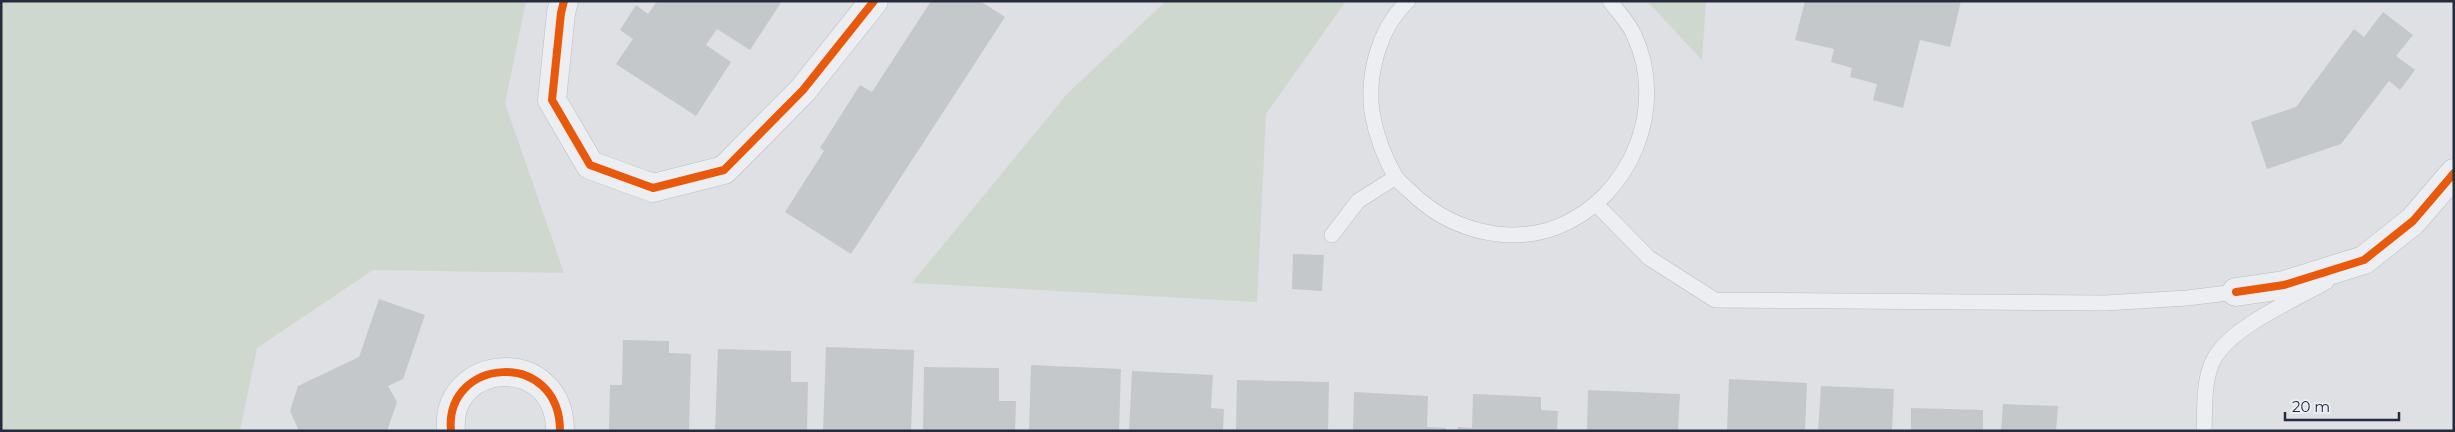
<svg xmlns="http://www.w3.org/2000/svg" width="2455" height="432" font-family="Montserrat,sans-serif">
<style>
.green{fill:#ced8ce}
.building{fill:#c5c8cb}
.lines{fill:none;stroke-linecap:round;stroke-linejoin:round}
.service-casing{stroke:#bbbdc1;stroke-width:16}
.minor-casing{stroke:#bbbdc1;stroke-width:29}
.service{stroke:#edeef1;stroke-width:15}
.minor{stroke:#edeef1;stroke-width:28}
.cycleway-casing{stroke:#eaeef4;stroke-width:11}
.cycleway{stroke:#e8590c;stroke-width:8}
</style>
<rect width="100%" height="100%" fill="#dee0e3"/>
<!-- green -->
<path class="green" d="M1,1h525l-21,102 59,170 -191,-3 -116,78 -17,83h-239z
M1166,1h180l-80,113 -9,188 -345,-19 155,-189z
M1647,1h59l-4,59z"/>
<!-- building -->
<path class="building" d="M657,1h125l-32,49 -33,-21 -11,16 25,17 -35,54 -80,-52 17,-25 -13,-9 16,-25 12,9z
M931,1h49l25,16 -154,237 -66,-42 39,-61 -4,-3 40,-63 12,7z
M1805,1h156l-11,46 -30,-7 -17,68 -30,-8 4,-16 -27,-7 2,-9 -21,-6 3,-13 -39,-9z
M2383,12l30,23 -17,21 19,14 -15,20 -11,-9 -48,63 -74,25 -16,-47 45,-15 58,-78 10,8z
M1293,254l31,1 -2,36 -30,-2z
M379,299l46,16 -22,64 -15,7 9,16 -10,29h-88l-9,-20 8,-25 61,-29z
M623,340l46,1v12l22,1 -2,77h-80l1,-46h12z
M826,347l88,3 -3,81h-88z
M718,349l73,2v31h17l-1,49h-92z
M1031,365l90,4 -2,62h-90z
M924,367l75,1v33h17l-1,30h-92z
M1132,371l81,4 -2,33 13,1 -1,22h-94z
M1729,379l78,4 -2,48h-78z
M1237,380l92,2 -1,49h-92z
M1821,386l73,3 -2,42h-74z
M1588,390l92,4 -2,37h-91z
M1354,392l74,4 -1,31 19,1v3h-93z
M1473,394l68,3v13l17,1 -1,20h-100l1,-4 14,1z
M2003,404l55,2 -2,25h-55z
M1911,408l72,2v21h-72z"/>
<g class="lines">
<defs>
<path id="service" d="M1408,1c-29,27 -41,73 -36,111 4,23 11,43 23,64 4,6 10,11 16,16 37,37 95,54 146,35 74,-29 111,-120 77,-192 -5,-12 -16,-23 -24,-34
M1596,204l53,54 66,42 390,3 82,-5 49,-6
M1332,235l26,-34 38,-24
M2204,431c1,-23 -1,-52 10,-72 17,-32 80,-59 112,-77"/>
<path id="minor" d="M564,1l-3,12 -9,87 38,65 63,23 71,-18 79,-80 71,-89
M2236,292l48,-7 80,-25 49,-39 41,-48
M451,431c-7,-74 109,-83 109,0"/>
</defs>
<!-- service casing -->
<use href="#service" class="service-casing"/>
<!-- minor casing -->
<use href="#minor" class="minor-casing"/>
<!-- service -->
<use href="#service" class="service"/>
<!-- minor -->
<use href="#minor" class="minor"/>
<defs>
<path id="cycleway" d="M564,1l-3,12 -9,87 38,65 63,23 71,-18 79,-80 71,-89
M2236,292l48,-7 80,-25 49,-39 41,-48
M451,431c-7,-74 109,-83 109,0"/>
</defs>
<!-- cycleway casing -->
<use href="#cycleway" class="cycleway-casing"/>
<!-- cycleway -->
<use href="#cycleway" class="cycleway"/>
</g>
<!-- border -->
<rect width="2455" height="432" fill="none" stroke="#252c3d" stroke-width="5"/>
<!-- scale -->
<path d="M2285 412v8h114v-8" fill="none" stroke="#252c3d" stroke-width="2.5"/>
<text x="2292" y="412" font-size="15" fill="#252c3d" stroke="#eaeef4" stroke-width="4" paint-order="stroke">20 m</text>
</svg>
